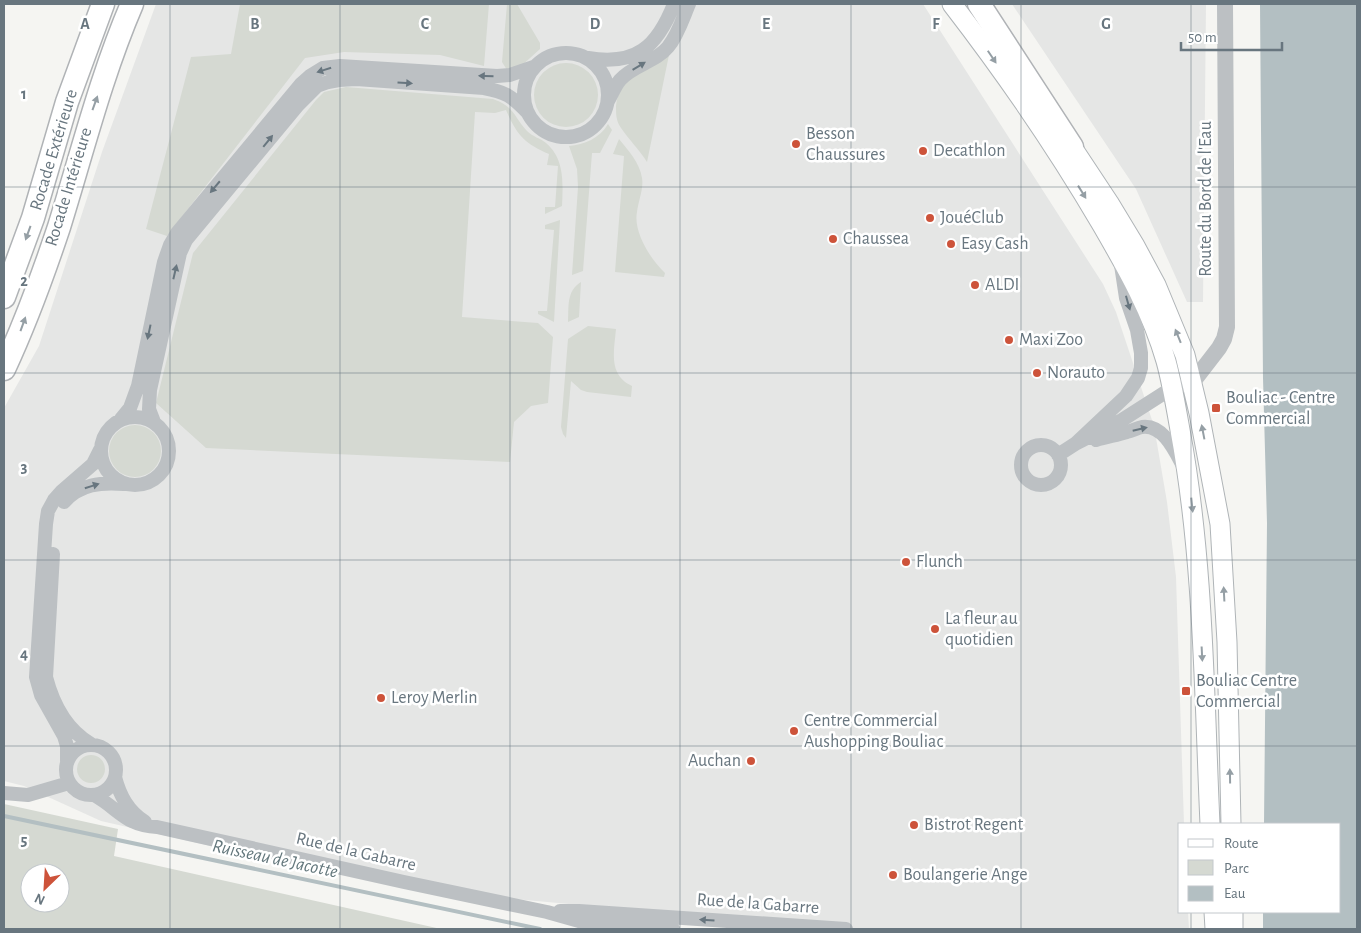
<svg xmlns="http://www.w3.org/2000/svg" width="1361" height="933" font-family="'Alegreya Sans',sans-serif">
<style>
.built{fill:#e5e6e5}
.green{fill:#d5d9d2;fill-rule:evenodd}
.water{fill:#b3bfc2}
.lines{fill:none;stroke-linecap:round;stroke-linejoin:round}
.stream{stroke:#b3bfc2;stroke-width:4}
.secondary-casing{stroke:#afb4b7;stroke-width:21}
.trunk-casing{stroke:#b0b3b6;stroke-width:25}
.minor{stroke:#bcc0c3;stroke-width:14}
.tertiary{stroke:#bcc0c3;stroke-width:16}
.secondary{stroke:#fff;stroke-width:19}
.trunk{stroke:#fff;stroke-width:22}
.oneway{fill:#959fa5}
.oneway2{fill:#68767f}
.grid{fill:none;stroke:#68767f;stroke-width:1;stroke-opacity:0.55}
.poi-dot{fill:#cd533a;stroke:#fff;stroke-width:2}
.labels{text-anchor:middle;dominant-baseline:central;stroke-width:5;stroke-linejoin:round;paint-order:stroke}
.poi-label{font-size:18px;fill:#68767f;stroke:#fff;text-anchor:start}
.street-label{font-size:18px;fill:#68767f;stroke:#fff}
.water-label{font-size:19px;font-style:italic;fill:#63777c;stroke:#fff}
.grid-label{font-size:16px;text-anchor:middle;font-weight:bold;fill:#68767f;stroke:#fff;stroke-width:5;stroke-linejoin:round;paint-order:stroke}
</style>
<rect width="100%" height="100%" fill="#f5f5f2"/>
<!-- built -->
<path class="built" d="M156,4h767l180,280 13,28 38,114 13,76 9,75 8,247h-4v88h8l1,17h-461l2,-10 -215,-20 -199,-29 -215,-49 -77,-35 -20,-5v-373l35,-62 63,-194z
M1012,4h194l-3,298h-16l-51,-113z"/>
<!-- green -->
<path class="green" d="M240,4h249l-5,62 -44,-11 -96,-3 -39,6 -138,178 -21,-7 45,-172 40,-3z
M507,4h10l23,39v6l-21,19 -12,2 -5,-8z
M669,55l-22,107c-8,-13 -18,-22 -26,-34 -5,-7 -5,-14 -5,-22 3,-29 31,-38 53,-51z
M534 95a32 32 0 1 1 64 0a32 32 0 1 1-64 0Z
M346,87l147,12c22,8 20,17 34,32 6,6 13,7 19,12 19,16 17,41 16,63l-17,8v-7h10l3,-41 -11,-1 2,-11c-25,-11 -32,-19 -43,-44l-11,3 -20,-1 -13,205 76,6 15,14 -5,66 -17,3 -17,16 -4,40 -304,-14 -50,-45 37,-150 123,-153 8,-8z
M608,124l4,6 -12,23h-8l-9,118 -11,4 6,-88 -1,-18 -8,-23c15,-1 31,-8 39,-22z
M619,139c9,11 21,24 23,39 2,10 -4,24 -5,34 -4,20 14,48 28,61l-1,4 -49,-5 9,-116 -11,-2z
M560,220l-6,102 -16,-8v-3h9l7,-81 -9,-1v-4z
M581,282l-2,35 -11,5c1,-15 -2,-31 13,-40z
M588,326l28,3c-2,22 -8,46 16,57l-1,11 -44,-5 -6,-2 -10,-9 -5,57 -3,-4 -2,-7 7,-88z
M109 451a26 26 0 1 1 52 0a26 26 0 1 1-52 0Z
M77 769a14 14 0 1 1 28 0a14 14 0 1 1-28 0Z
M4,804l114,25 -4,27 327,73h-437zM30,873h30v30h-30z"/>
<!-- water -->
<path class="water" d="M1260,4h97v925h-94v-17h77v-88h-76l3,-301 -4,-145z"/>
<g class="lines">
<!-- stream -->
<path class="stream" d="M4,816l536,113"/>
<defs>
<path id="secondary" d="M952,4c54,70 105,144 150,221 25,43 50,87 64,136 6,22 10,46 14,69 24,130 24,263 30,394
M1064,135l45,68 26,43 21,39 29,70 14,58 21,111 7,118 4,182
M1214,912l1,17
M1233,929v-17"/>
<path id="trunk" d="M979,4l93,143
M4,297l29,-79 34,-116 36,-98
M4,369c21,-45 39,-94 55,-142 23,-74 42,-151 73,-223"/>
</defs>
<!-- secondary casing -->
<use href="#secondary" class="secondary-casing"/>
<!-- trunk casing -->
<use href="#trunk" class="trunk-casing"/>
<!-- minor -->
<path class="minor" d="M524 95a42 42 0 1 1 84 0a42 42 0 1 1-84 0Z
M588,58c48,8 69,-11 86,-54
M608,101c4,-7 7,-15 12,-21 13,-15 36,-18 48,-33 10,-12 15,-29 21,-43
M101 451a34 34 0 1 1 68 0a34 34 0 1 1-68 0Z
M121,419l9,-11 8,-22 26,-124 6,-17 7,-12 124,-149 9,-8 13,-8 17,-2 157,10 13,-1 23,-8
M154,422l-5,-13 1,-19 30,-137 6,-13 112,-135 19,-19 11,-4 11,-2 17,-1 128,9c21,4 28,8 43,24
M1096,440c10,-3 21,-5 31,-8 5,-1 10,-4 15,-5 21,-3 33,24 41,39
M1075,444l51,-48 12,-18 3,-10v-15l-4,-23 -11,-32 -5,-33
M1021 465a20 20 0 1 1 40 0a20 20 0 1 1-40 0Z
M1058,455l17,-11 47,-24 50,-32 20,-5
M64,502c16,-18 37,-20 60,-18
M53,554l-7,123c7,27 21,53 45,67
M66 770a25 25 0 1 1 50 0a25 25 0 1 1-50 0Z
M67,761v-15l-3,-10 -23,-41 -5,-18 10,-153 2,-13 6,-11 8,-9 31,-27 7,-14
M115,777c5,19 13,34 30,45
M4,793l24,2 41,-12
M94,795c25,14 32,31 63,32l247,55 143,30 32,9 94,8
M560,911h19l267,18"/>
<!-- tertiary -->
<path class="tertiary" d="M1192,383l27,-35 5,-9 3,-12 -2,-323"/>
<!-- secondary -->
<use href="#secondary" class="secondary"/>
<!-- trunk -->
<use href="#trunk" class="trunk"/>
</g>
<!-- one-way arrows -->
<defs><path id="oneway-solid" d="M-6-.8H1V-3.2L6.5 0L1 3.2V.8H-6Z" transform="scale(1.25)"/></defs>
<g class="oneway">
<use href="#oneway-solid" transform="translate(992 57) rotate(56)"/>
<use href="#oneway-solid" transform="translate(95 103) rotate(-70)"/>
<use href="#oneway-solid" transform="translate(1082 192) rotate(58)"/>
<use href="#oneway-solid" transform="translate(28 233) rotate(110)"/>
<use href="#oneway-solid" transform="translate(23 324) rotate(-70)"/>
<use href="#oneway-solid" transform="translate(1178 336) rotate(-112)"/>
<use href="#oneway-solid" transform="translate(1203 432) rotate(-101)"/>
<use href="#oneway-solid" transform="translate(1192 505) rotate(84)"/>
<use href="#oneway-solid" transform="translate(1224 594) rotate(-93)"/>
<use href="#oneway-solid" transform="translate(1202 654) rotate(87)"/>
<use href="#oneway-solid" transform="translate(1230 776) rotate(-91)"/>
</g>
<g class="oneway2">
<use href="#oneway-solid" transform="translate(639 66) rotate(-31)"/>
<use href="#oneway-solid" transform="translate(324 70) rotate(162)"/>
<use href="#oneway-solid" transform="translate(486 76) rotate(-178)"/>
<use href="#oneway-solid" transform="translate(405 83) rotate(4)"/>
<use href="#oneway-solid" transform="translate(268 141) rotate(-51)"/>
<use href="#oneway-solid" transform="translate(215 187) rotate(130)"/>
<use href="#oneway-solid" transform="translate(175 272) rotate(-77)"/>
<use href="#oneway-solid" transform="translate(1128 303) rotate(74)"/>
<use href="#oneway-solid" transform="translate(149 332) rotate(102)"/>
<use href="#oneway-solid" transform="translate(1140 429) rotate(-13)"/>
<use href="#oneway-solid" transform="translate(92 486) rotate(-17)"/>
<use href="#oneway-solid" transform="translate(707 920) rotate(-176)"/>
</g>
<!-- grid -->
<path class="grid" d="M170,4v925M340,4v925M510,4v925M680,4v925M851,4v925M1021,4v925M1191,4v820M4,187h1353M4,373h1353M4,560h1353M4,746h1353M1191,912v17"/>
<!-- markers -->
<g class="poi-dot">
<circle cx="796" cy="144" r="5"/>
<circle cx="923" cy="151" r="5"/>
<circle cx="930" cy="218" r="5"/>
<circle cx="833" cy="239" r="5"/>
<circle cx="951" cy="244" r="5"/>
<circle cx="975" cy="285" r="5"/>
<circle cx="1009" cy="340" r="5"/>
<circle cx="1037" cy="373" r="5"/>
<rect x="1211" y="403" width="10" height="10" rx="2.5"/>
<circle cx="906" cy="562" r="5"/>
<circle cx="935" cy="629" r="5"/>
<rect x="1181" y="686" width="10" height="10" rx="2.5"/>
<circle cx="381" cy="698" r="5"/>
<circle cx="794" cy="731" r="5"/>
<circle cx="751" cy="761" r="5"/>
<circle cx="914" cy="825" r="5"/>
<circle cx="893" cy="875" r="5"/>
</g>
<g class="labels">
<!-- poi labels -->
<g class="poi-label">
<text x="806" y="134">Besson<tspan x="806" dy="21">Chaussures</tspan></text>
<text x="933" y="151">Decathlon</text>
<text x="940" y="218">JouéClub</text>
<text x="843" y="239">Chaussea</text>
<text x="961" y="244">Easy Cash</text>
<text x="985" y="285">ALDI</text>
<text x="1019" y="340">Maxi Zoo</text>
<text x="1047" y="373">Norauto</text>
<text x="1226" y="398">Bouliac - Centre<tspan x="1226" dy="21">Commercial</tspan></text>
<text x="916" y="562">Flunch</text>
<text x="945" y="619">La fleur au<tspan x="945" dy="21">quotidien</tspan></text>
<text x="1196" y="681">Bouliac Centre<tspan x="1196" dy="21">Commercial</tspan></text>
<text x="391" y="698">Leroy Merlin</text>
<text x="804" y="721">Centre Commercial<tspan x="804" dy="21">Aushopping Bouliac</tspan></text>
<text x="741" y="761" text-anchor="end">Auchan</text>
<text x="924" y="825">Bistrot Regent</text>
<text x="903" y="875">Boulangerie Ange</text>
</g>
<!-- street labels -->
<g class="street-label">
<text transform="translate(54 150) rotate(-73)">Rocade Extérieure</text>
<text transform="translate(69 187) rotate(-73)">Rocade Intérieure</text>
<text transform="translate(1206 199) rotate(-90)">Route du Bord de l'Eau</text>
<text transform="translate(356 852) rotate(13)">Rue de la Gabarre</text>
<text transform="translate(758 904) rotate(4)">Rue de la Gabarre</text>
</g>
<!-- water labels -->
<g class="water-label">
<text transform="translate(275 859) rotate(12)">Ruisseau de Jacotte</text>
</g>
</g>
<g class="grid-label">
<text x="85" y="29">A</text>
<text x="255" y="29">B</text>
<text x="425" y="29">C</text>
<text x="595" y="29">D</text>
<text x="766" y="29">E</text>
<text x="936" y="29">F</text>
<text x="1106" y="29">G</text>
<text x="24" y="99">1</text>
<text x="24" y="286">2</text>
<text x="24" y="472">3</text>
<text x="24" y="659">4</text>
<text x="24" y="845">5</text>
</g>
<!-- border -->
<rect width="1361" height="933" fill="none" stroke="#68767f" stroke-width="10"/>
<!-- legend -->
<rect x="1178" y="823" width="162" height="90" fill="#ffffff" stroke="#c3c8cc"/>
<rect x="1188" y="839" width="25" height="8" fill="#ffffff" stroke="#c3c8cc"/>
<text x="1224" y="848" font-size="15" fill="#68767f">Route</text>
<rect x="1188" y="860" width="25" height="15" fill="#d5d9d2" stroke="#c3c8cc"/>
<text x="1224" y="873" font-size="15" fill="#68767f">Parc</text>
<rect x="1188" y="886" width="25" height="15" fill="#b3bfc2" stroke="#c3c8cc"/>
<text x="1224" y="898" font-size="15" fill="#68767f">Eau</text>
<!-- north arrow -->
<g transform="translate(45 888) rotate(205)"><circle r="24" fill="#ffffff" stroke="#c3c8cc"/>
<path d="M0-4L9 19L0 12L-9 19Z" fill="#cd533a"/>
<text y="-8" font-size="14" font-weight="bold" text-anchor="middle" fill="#68767f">N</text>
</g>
<!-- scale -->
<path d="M1181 42v8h101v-8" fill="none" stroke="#68767f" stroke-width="2.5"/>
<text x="1188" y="42" font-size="15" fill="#68767f" stroke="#ffffff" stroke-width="4" paint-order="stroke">50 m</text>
</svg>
